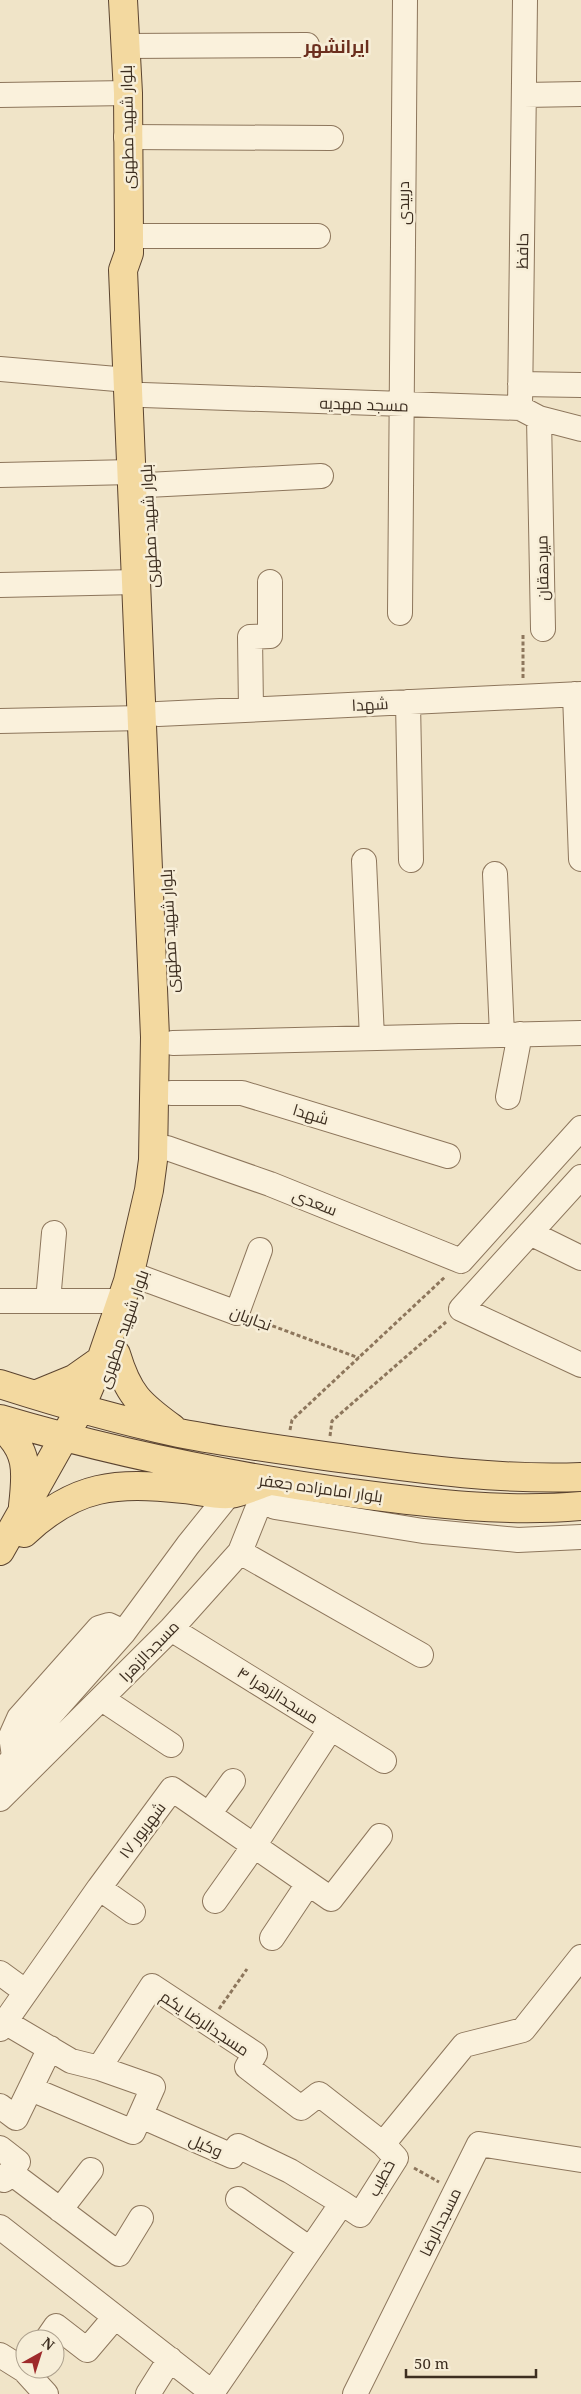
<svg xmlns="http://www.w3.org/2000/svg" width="581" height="2394" font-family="'Noto Serif',Cairo,serif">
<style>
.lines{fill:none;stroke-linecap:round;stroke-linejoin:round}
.minor-casing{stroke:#8d765c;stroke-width:26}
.major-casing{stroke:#5b4430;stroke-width:30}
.path{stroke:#8d765c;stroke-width:3;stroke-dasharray:4 2.5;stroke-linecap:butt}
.minor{stroke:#faf1dc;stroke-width:24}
.major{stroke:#f3d9a0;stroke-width:28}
.labels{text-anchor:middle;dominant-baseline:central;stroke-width:5;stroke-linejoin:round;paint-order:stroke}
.street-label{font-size:16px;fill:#3d2e20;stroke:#f7eed8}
.neighbourhood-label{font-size:18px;font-weight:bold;fill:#6b2e1e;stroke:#f7eed8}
</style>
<rect width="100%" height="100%" fill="#f0e4c8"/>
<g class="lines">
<defs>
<path id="minor" d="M125,46l182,-1
M0,95l128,-2
M524,95l57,-1
M126,137l205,1
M129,236h189
M0,369l128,11
M520,384l61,1
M143,395l377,13 19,10 42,11
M520,408l5,-408
M539,418l4,211
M0,475l132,-3
M147,485l174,-9
M0,585l136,-3
M400,613l5,-613
M575,694l6,165
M408,702l3,158
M251,709l-1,-72 20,-1v-54
M158,714l423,-20
M0,721l142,-3
M364,861l8,177
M495,874l7,161
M173,1043l408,-10
M171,1093h71l206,63
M508,1097l12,-63
M167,1148l103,36 191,77 120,-133
M581,1177l-120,132 120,56
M530,1233l51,25
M142,1278l95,35 23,-63
M0,1301h121
M48,1301l6,-68
M268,1482l7,25 148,24 95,9 63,-3
M240,1552l181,103
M171,1629l213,132
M102,1699l69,46
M14,1756l-3,-20 8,-18 80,-90 10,-3 15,7
M0,1777l14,-21 110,-124 64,-87 41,-51
M0,1799l171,-170 69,-77 28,-70
M209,1814l24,-33
M99,1888l34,24
M215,1901l39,-55 77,-118
M272,1938l36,-54
M0,1973l26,19
M5,2022l66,39 28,7 54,19 -20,45 -102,-43
M0,2029l99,-141 73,-99 159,110 49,-63
M99,2068l53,-82 103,68 -8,13 54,41 18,-14 64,50
M0,2106l16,12 34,-70
M141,2116l91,40 6,-10 52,25 52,32
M0,2148l18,14 -14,18
M10,2172l109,82 22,-36
M238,2199l72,50
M60,2210l31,-40
M0,2227l214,167
M47,2339l9,-13 31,24 28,-33
M0,2355l24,15 22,24
M212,2393l130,-190 18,12 36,-57 -13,-14 81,-99 59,-15 58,-73
M148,2394l22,-35
M355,2394l124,-250 102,16"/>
<path id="major" d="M116,1354c12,40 23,50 56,74
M0,1384c59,19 118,36 179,49 56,11 112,18 168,26 78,11 155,21 234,18
M35,1395l39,-16 27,-19
M0,1419c115,34 233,58 351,74 77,10 152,20 230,13
M0,1426c29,23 27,46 23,80
M24,1533c52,-49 92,-51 160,-44 14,1 33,7 46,5 12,-2 25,-8 37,-12
M0,1551l80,-142 21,-49 27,-79 21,-91 4,-30 2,-123 -32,-767 6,-17v-17l-1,-143 -5,-93"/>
</defs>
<!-- minor casing -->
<use href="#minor" class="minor-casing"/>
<!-- major casing -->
<use href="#major" class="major-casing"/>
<!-- path -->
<path class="path" d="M523,635v44
M254,1319l105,39
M290,1430l2,-10 154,-144
M330,1436l2,-15 114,-99
M219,2009l28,-40
M414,2168l25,14"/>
<!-- minor -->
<use href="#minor" class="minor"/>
<!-- major -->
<use href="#major" class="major"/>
</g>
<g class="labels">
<!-- street labels -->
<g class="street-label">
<text transform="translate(127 127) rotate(-91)">بلوار شهید مطهری</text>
<text transform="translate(403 203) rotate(-90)">دربیدی</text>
<text transform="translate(522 251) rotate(-89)">حافظ</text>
<text transform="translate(364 404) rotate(2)">مسجد مهدیه</text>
<text transform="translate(149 526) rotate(-93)">بلوار شهید مطهری</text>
<text transform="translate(542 568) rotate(-91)">میردهقان</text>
<text transform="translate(370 704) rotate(-3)">شهدا</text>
<text transform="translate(169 931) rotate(-93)">بلوار شهید مطهری</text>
<text transform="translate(311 1114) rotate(17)">شهدا</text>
<text transform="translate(315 1202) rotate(22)">سعدی</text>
<text transform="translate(251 1318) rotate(20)">نجاریان</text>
<text transform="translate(123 1329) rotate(-71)">بلوار شهید مطهری</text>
<text transform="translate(321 1488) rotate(8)">بلوار امامزاده جعفر</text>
<text transform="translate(149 1651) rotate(-46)">مسجدالزهرا</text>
<text transform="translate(278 1695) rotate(32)">مسجدالزهرا ۴</text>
<text transform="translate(142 1830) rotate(-53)">۱۷ شهریور</text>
<text transform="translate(205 2023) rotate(34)">مسجدالرضا یکم</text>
<text transform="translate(206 2145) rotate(24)">وکیل</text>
<text transform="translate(381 2178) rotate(-62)">خطیب</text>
<text transform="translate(440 2222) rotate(-64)">مسجدالرضا</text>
</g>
<!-- neighbourhood labels -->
<g class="neighbourhood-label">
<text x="337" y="46">ایرانشهر</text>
</g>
</g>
<!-- north arrow -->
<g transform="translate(40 2354) rotate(39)"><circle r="24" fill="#f7eed8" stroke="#ada18e"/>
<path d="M0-4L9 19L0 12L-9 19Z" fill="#9e2a2b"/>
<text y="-8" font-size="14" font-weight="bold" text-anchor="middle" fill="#3d2e20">N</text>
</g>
<!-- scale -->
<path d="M406 2369v8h130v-8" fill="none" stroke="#3d2e20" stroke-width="2.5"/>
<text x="414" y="2369" font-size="15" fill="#3d2e20" stroke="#f7eed8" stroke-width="4" paint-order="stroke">50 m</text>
</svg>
